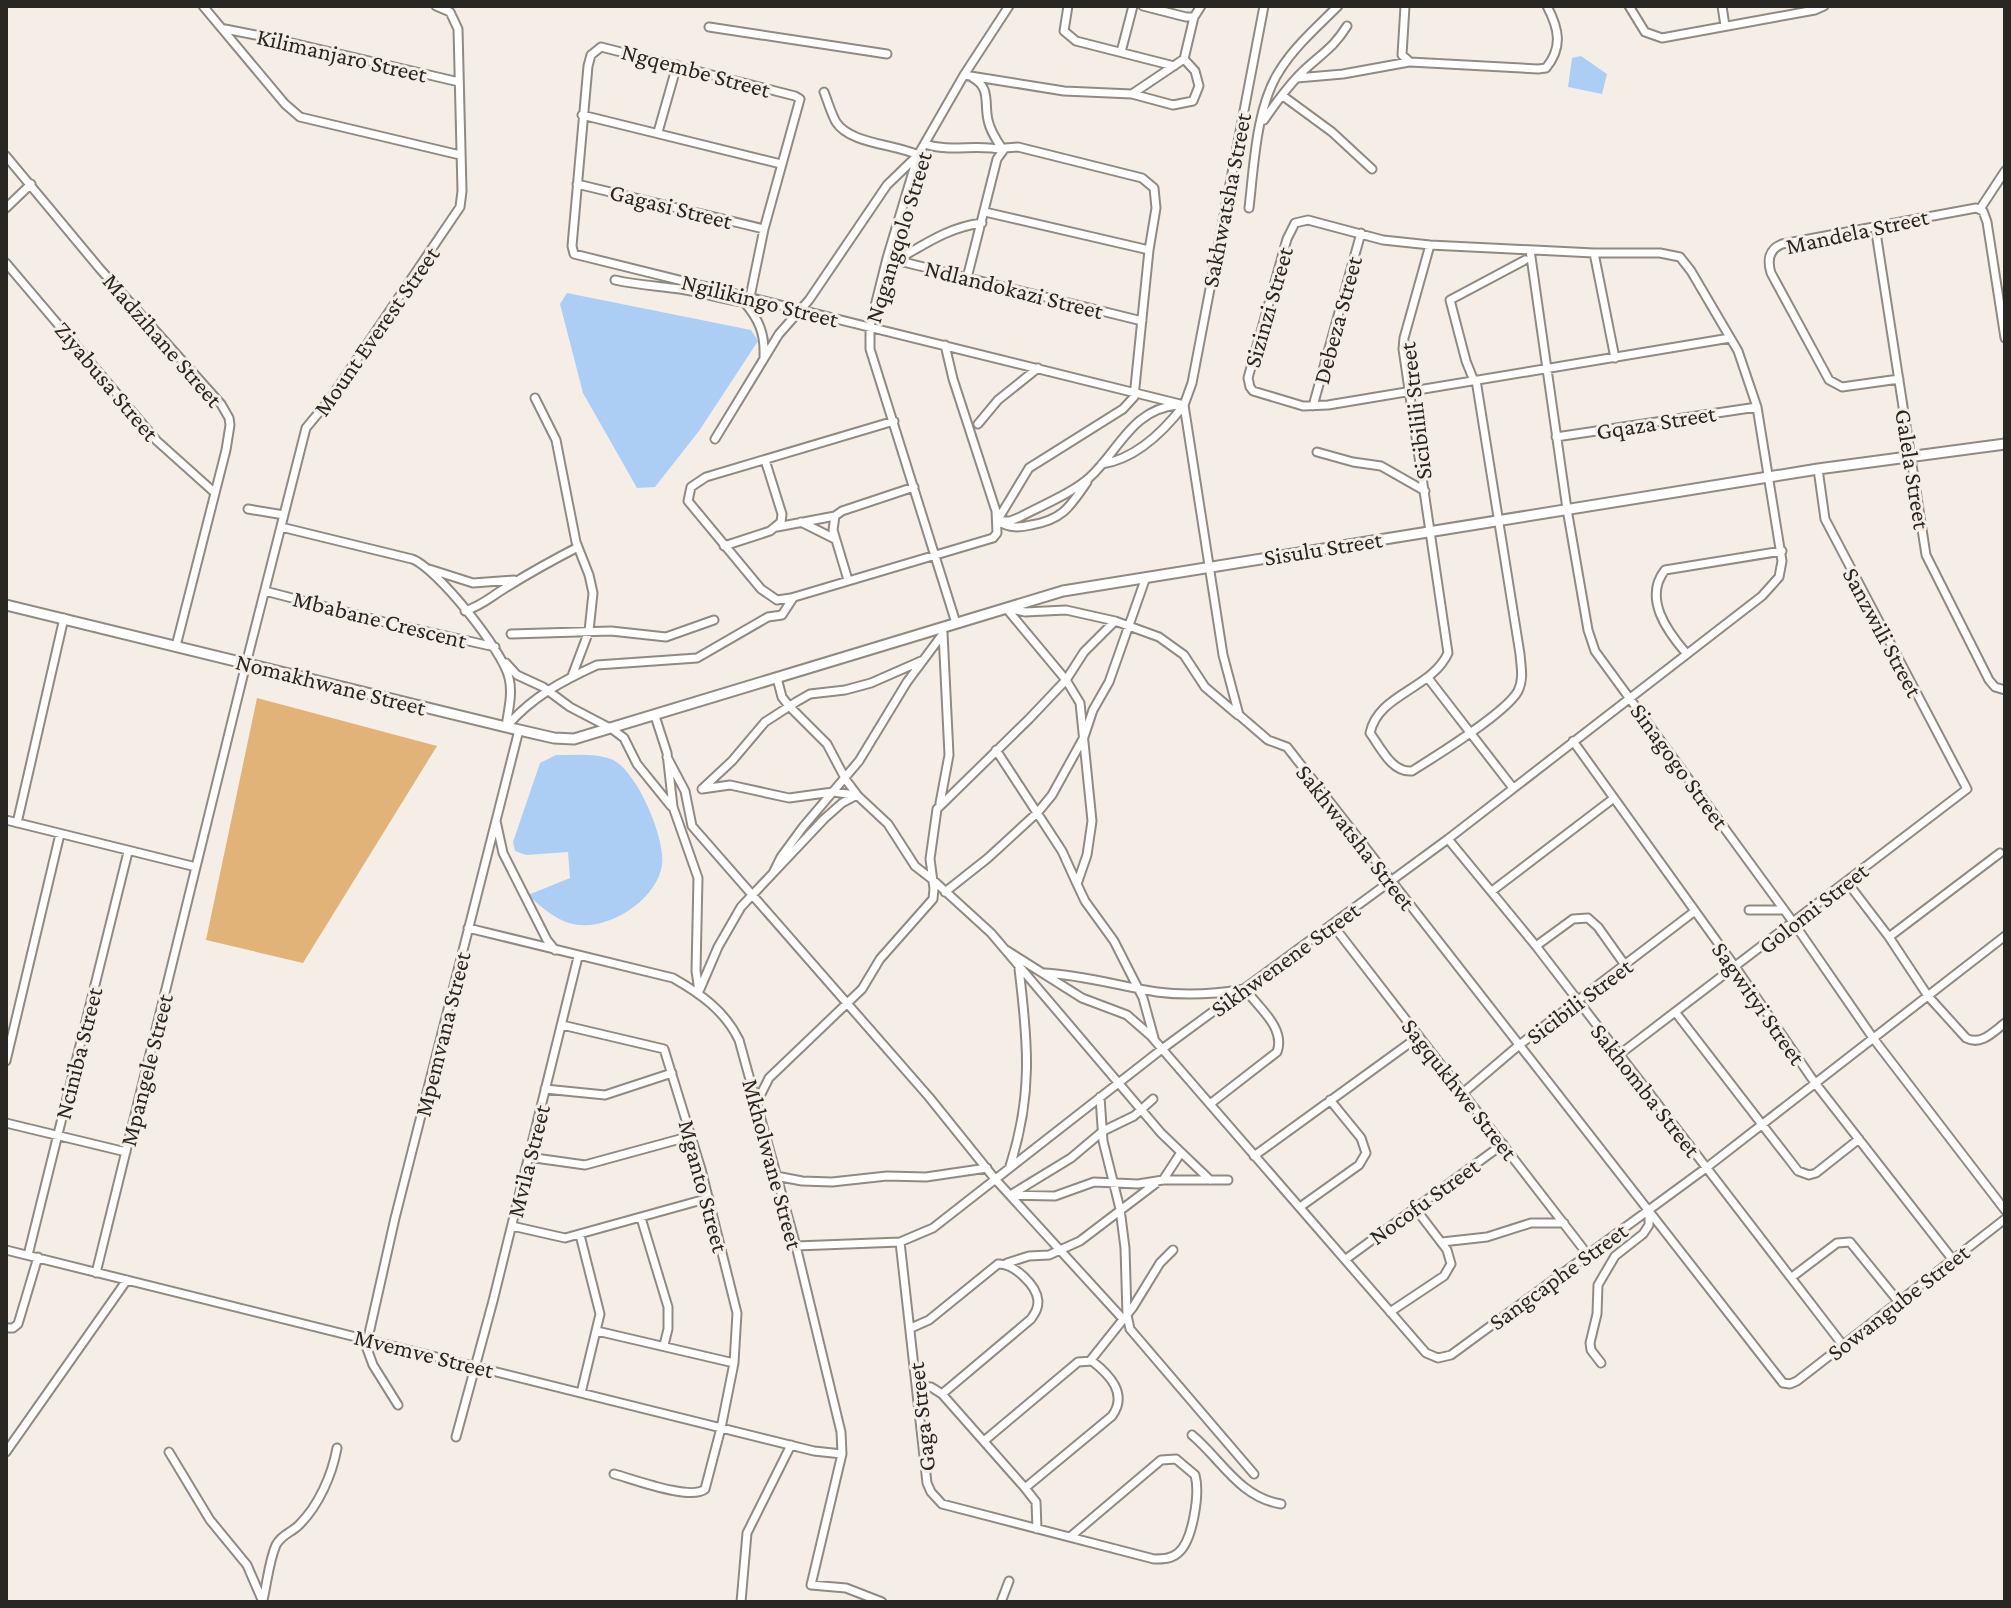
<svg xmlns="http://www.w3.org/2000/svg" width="2011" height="1608" font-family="'Crimson Pro',serif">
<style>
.green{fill:#e2b378}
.water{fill:#adcef4}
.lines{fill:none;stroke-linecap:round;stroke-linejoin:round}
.minor-casing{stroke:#908a83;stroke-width:11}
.tertiary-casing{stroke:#908a83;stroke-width:13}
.minor{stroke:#fff;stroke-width:7}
.tertiary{stroke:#fff;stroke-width:9}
.labels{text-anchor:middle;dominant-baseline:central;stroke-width:6;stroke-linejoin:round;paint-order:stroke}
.street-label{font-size:24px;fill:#292724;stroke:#f5eee6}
</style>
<rect width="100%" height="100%" fill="#f5eee6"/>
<!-- green -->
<path class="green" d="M257,698l180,48 -134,217 -97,-23z"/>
<!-- water -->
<path class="water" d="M1581,56l26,18 -5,20 -34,-7 4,-29z
M567,293l184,37 7,11 -59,90 -44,56 -18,1 -54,-95 -23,-89z
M556,755c18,0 38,-2 55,4 25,9 55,80 51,106 -5,34 -50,63 -82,60 -20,-1 -38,-17 -52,-30l42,-17 -2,-26 -42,3 -11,-4 -2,-9 27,-79z"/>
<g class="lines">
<defs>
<path id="minor" d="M203,6l82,98 15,13 160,38
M1068,6l-4,25 12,10 98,25
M1143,6l43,11h8l7,-11
M1264,6l-72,377 -8,22 39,250 16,60 29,25 19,7 496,636 7,1 7,-3 208,-162
M1405,6l-3,49 8,7 128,7 8,-1c17,-21 13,-39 1,-62
M1629,6l16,26 17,6 153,-28 9,-4
M1722,6l3,20
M709,27l178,27
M225,29l46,9 188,44
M1121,52l12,-46
M964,75l100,16 68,3 52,-35 10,-42
M973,78c18,10 11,25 15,42 2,11 9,21 15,30
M1297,78l46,-4 66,-12
M1132,94l41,11 20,-4 6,-15 -4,-15 -11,-12
M1283,96l49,36 40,37
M582,115l199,49
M1264,120c14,-20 29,-41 47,-56 16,-14 24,-19 36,-38
M658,132l19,-67
M925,144c26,9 52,-1 78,6
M6,156l94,113 121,135 8,14 1,7 -4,25 -50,196
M577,184l187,45
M6,208l25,-24
M1249,208c5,-42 7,-102 31,-138 15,-24 38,-44 58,-64
M1980,209l25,-38
M985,212l164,38
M1875,226l51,329 63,125 6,7 10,3
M1430,245l-26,93 -1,11 45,304c-16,36 -70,41 -78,80 11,15 22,40 42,38 24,-15 94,-58 106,-80 6,-12 3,-24 2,-37l-44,-274
M1530,250l37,259 21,121 7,21 198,271 80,116 132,172
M1594,253l21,105
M887,258l255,63
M897,260c28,-16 52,-33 85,-37
M6,263l151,178 58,52
M967,278l30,-119 8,-11 13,-1 124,31 12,10 2,20 -7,42 -15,147 -11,12 -94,59 -32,53
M615,280c22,5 43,6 65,9 22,3 43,11 64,13 15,17 21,32 20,54
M750,297l14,-68 36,-130 -5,-3 -194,-49 -10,8 -3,11 -16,180 2,8 610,151
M1899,379l-57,8 -13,-7 -58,-107c-4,-13 -2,-24 11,-29l194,-36 7,3 4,11 18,116
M1474,381l-8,-20 -16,-61 75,-40
M535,398l21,42 20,102 13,33 4,18 -4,38 -17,45
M1313,406l48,-173
M894,421l-188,56 -15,10 -3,14 73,88 16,11 14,-2 202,-60 4,-5 -1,-22 -43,-132 -8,-34
M978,424l20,-24 40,-32
M1556,437l201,-30
M715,439l64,-105 30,-34 78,-115 31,-30c-23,-11 -68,-11 -82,-33 -5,-9 -8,-20 -12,-30
M1317,452l36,10 28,4 44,25
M1102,464c33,-5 62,-33 82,-59
M248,509l36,6
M997,521h13l10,-4c21,-11 54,-25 70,-40 30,-28 42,-68 88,-72
M801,522l34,17
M999,522c11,6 20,6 32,3 31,-5 39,-18 56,-43
M281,527l131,32c24,8 92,93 97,119 4,16 -1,33 -3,49
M777,527l58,-11
M724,546l46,-15 11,-9 1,-8 -17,-54
M429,569l44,14 41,-3
M848,580l-15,-50 2,-14 7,-5 72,-24
M265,591l119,31 111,25
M1006,608l60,72 14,23 12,118 -5,34 -10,29 8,17 29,40 29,57 11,40
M1008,608l17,4 41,-2 49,11 44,16 25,18 21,32 33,28
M465,611c15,-5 22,-11 34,-19 25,-16 52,-31 79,-45
M956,623l-86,-274v-23l17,-68 31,-103 46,-80 45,-69
M511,634l100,-3 55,6 48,-17
M1686,653c-19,-22 -43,-55 -21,-83l117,-19
M506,663l11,12 26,12 27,20 42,22 12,9 13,26 34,42
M777,678l5,19 7,9 38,38 19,36 12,16 30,28 27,42 18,14 58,53 170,200 49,47
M1428,678l85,110
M655,716l12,37 6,54 25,71 -2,93 3,20
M507,726c25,-29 55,-45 90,-61l100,-7 71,-41 14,-2 11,-17
M1573,741l163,227 79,115 138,177
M996,750l66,101 15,33
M667,757l18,34 7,35 237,271 66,82 128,140
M702,789l30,-28 33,-39 31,-20 14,-8 35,-4 26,-7 50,-22
M702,789l28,-4 59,13 44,-6 22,3
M940,803l9,-48 -6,-122
M6,820l190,47
M496,821l7,32 44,87 8,10
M17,823l47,-205
M1448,839l88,107 306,398
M774,871l7,-14 22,-30 56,-66 48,-79 35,-47
M1847,882l42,55 39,59 38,42c15,8 27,-6 39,-15
M1492,891l122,-93
M945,892l43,-34 50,-46 14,-17 32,-58 9,-27 16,-28 37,-105
M1749,910h35
M1332,924l256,331
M468,928l205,50c28,16 52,33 66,62l57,206 45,186 1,22 -31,131 35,3 36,14
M1889,937l111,-84
M1536,946l37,-27 15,-1 10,9 27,38
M1006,950l76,48 45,17 23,20 276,318 12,5 13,-3 255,-187 299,-232
M1045,973c38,2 74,13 112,19 29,4 59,2 88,-3 13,18 41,39 32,63l-67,52
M700,989l18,-42 23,-40 83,-88 18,-16 15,-8
M1676,1013l122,158 11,4 7,-2 43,-34
M562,1025l102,24 37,120 36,144 -3,50 -13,65 -16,61c-14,12 -72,-10 -91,-15
M1620,1054l347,-265 -142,-270 -7,-50
M6,1061l54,-227
M545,1089l60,6 67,-22
M1464,1092l54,-46 177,-135
M1100,1097l3,44 17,68 5,39 2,67 3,14 124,145
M757,1102l12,-24 93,-89 18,-30 53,-60 1,-10 -4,-30 7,-50 92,-90 37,-39 18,-28 31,-31
M6,1123l120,29
M1254,1156l164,-119
M528,1157l57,8 106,-29
M1010,1166c23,-71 18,-124 9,-197
M776,1176l26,5 30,1 55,-6 39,1 61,-9
M1163,1180l17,-26
M1012,1194l59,-36 32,-27 31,-15 19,-17
M1010,1195l45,1 39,-14 44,2 25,-4h65
M1300,1207l59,-42 7,-12 -5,-15 -31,-38
M641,1218l27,89v22l-4,16
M512,1226l53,12 144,-40
M580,1235l20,79 -19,79
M900,1242l27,241 4,9 11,12 212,55c9,0 17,0 24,-6 15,-12 22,-60 17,-78l-19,-16 -15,1 -91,77
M1442,1242l45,-5 44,-14h33
M796,1246l104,-4 33,-14 229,-179 286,-210 314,-243 17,-19 3,-16 -25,-154 -19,-56 -47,-80 -11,-14 -20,-4h-66l-164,-8 -47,-5 -75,-20 -13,3 -8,16 -39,139 2,9 3,4 50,15 25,-1 402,-67
M6,1250l808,201 28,3
M28,1255l100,-403
M1346,1259l157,-115
M1007,1263l22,-7 20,-1 31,-14 75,-57
M96,1273l150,-609 60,-236 24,-29 130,-192 2,-16 -4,-162 -8,-17 -14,-6
M1792,1277l45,-34 13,-1 48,59
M1390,1312l54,-36 7,-12 -4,-14 -32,-42
M6,1328h7l5,-4 20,-67
M911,1328l18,-8 69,-56c15,-1 39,21 40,37 0,8 -3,12 -7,18l-89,75
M597,1331l137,32
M368,1338l27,-120 124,-488
M366,1346l7,19 25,40
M1090,1361l43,-54 27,-44 13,-13
M1601,1363l-10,-13 -1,-7 7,-29 1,-29 17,-29 28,-22 6,-9v-11
M917,1386l14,1 11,7 83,94 11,14 1,27
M1192,1435c29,24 47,62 89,69
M456,1437l37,-136 85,-344
M984,1441l94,-79 14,-1c18,14 36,33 20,55l-87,72
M6,1452l121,-172
M169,1452l41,68 37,45 16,37
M263,1600c4,-17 6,-39 13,-55 6,-11 15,-12 23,-20 20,-20 33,-50 38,-77
M741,1602l6,-69 44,-88
M1001,1602l8,-21"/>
<path id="tertiary" d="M6,605l500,122 48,11 20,1 489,-148 755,-122 187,-25"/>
</defs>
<!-- minor casing -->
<use href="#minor" class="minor-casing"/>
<!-- tertiary casing -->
<use href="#tertiary" class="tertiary-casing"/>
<!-- minor -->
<use href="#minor" class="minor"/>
<!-- tertiary -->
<use href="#tertiary" class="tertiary"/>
</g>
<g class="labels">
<!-- street labels -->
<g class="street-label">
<text transform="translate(342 55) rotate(13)">Kilimanjaro Street</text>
<text transform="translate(696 70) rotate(15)">Ngqembe Street</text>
<text transform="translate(1226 200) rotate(-79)">Sakhwatsha Street</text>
<text transform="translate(671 206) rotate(14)">Gagasi Street</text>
<text transform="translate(1857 231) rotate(-12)">Mandela Street</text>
<text transform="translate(898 237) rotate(-73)">Nqgangqolo Street</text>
<text transform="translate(1014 289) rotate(14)">Ndlandokazi Street</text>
<text transform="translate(760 300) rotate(14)">Ngilikingo Street</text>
<text transform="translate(1268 307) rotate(-74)">Sizinzi Street</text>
<text transform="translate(1337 320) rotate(-75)">Debeza Street</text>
<text transform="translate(376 331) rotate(-55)">Mount Everest Street</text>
<text transform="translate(163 340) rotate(49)">Madzihane Street</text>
<text transform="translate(107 381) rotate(50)">Ziyabusa Street</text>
<text transform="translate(1415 411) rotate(-97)">Sicibilili Street</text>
<text transform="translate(1656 422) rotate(-9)">Gqaza Street</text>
<text transform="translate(1913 469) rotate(81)">Galela Street</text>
<text transform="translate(1323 548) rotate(-9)">Sisulu Street</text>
<text transform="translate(380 619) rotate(14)">Mbabane Crescent</text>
<text transform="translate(1883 632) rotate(62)">Sanzwili Street</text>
<text transform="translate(331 684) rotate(14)">Nomakhwane Street</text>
<text transform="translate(1680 766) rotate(54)">Sinagogo Street</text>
<text transform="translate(1356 837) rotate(52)">Sakhwatsha Street</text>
<text transform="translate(1813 908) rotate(-38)">Golomi Street</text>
<text transform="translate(1285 959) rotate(-36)">Sikhwenene Street</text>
<text transform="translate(1579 1001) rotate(-37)">Sicibili Street</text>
<text transform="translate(1759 1003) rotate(55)">Sagwityi Street</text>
<text transform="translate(442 1034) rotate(-76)">Mpemvana Street</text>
<text transform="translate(78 1053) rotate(-76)">Nciniba Street</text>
<text transform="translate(146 1070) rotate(-76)">Mpangele Street</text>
<text transform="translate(1460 1089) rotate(52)">Sagqukhwe Street</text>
<text transform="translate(1646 1090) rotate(52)">Sakhomba Street</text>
<text transform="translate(528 1161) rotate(-76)">Mvila Street</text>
<text transform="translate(773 1164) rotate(75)">Mkholwane Street</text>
<text transform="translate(704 1186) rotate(75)">Mganto Street</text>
<text transform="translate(1424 1201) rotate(-36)">Nocofu Street</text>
<text transform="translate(1558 1276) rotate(-36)">Sangcaphe Street</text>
<text transform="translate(1898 1302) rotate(-38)">Sowangube Street</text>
<text transform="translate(424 1353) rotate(14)">Mvemve Street</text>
<text transform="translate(921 1417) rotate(-96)">Gaga Street</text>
</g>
</g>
<!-- border -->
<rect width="2011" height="1608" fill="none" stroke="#292724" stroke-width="16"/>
</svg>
